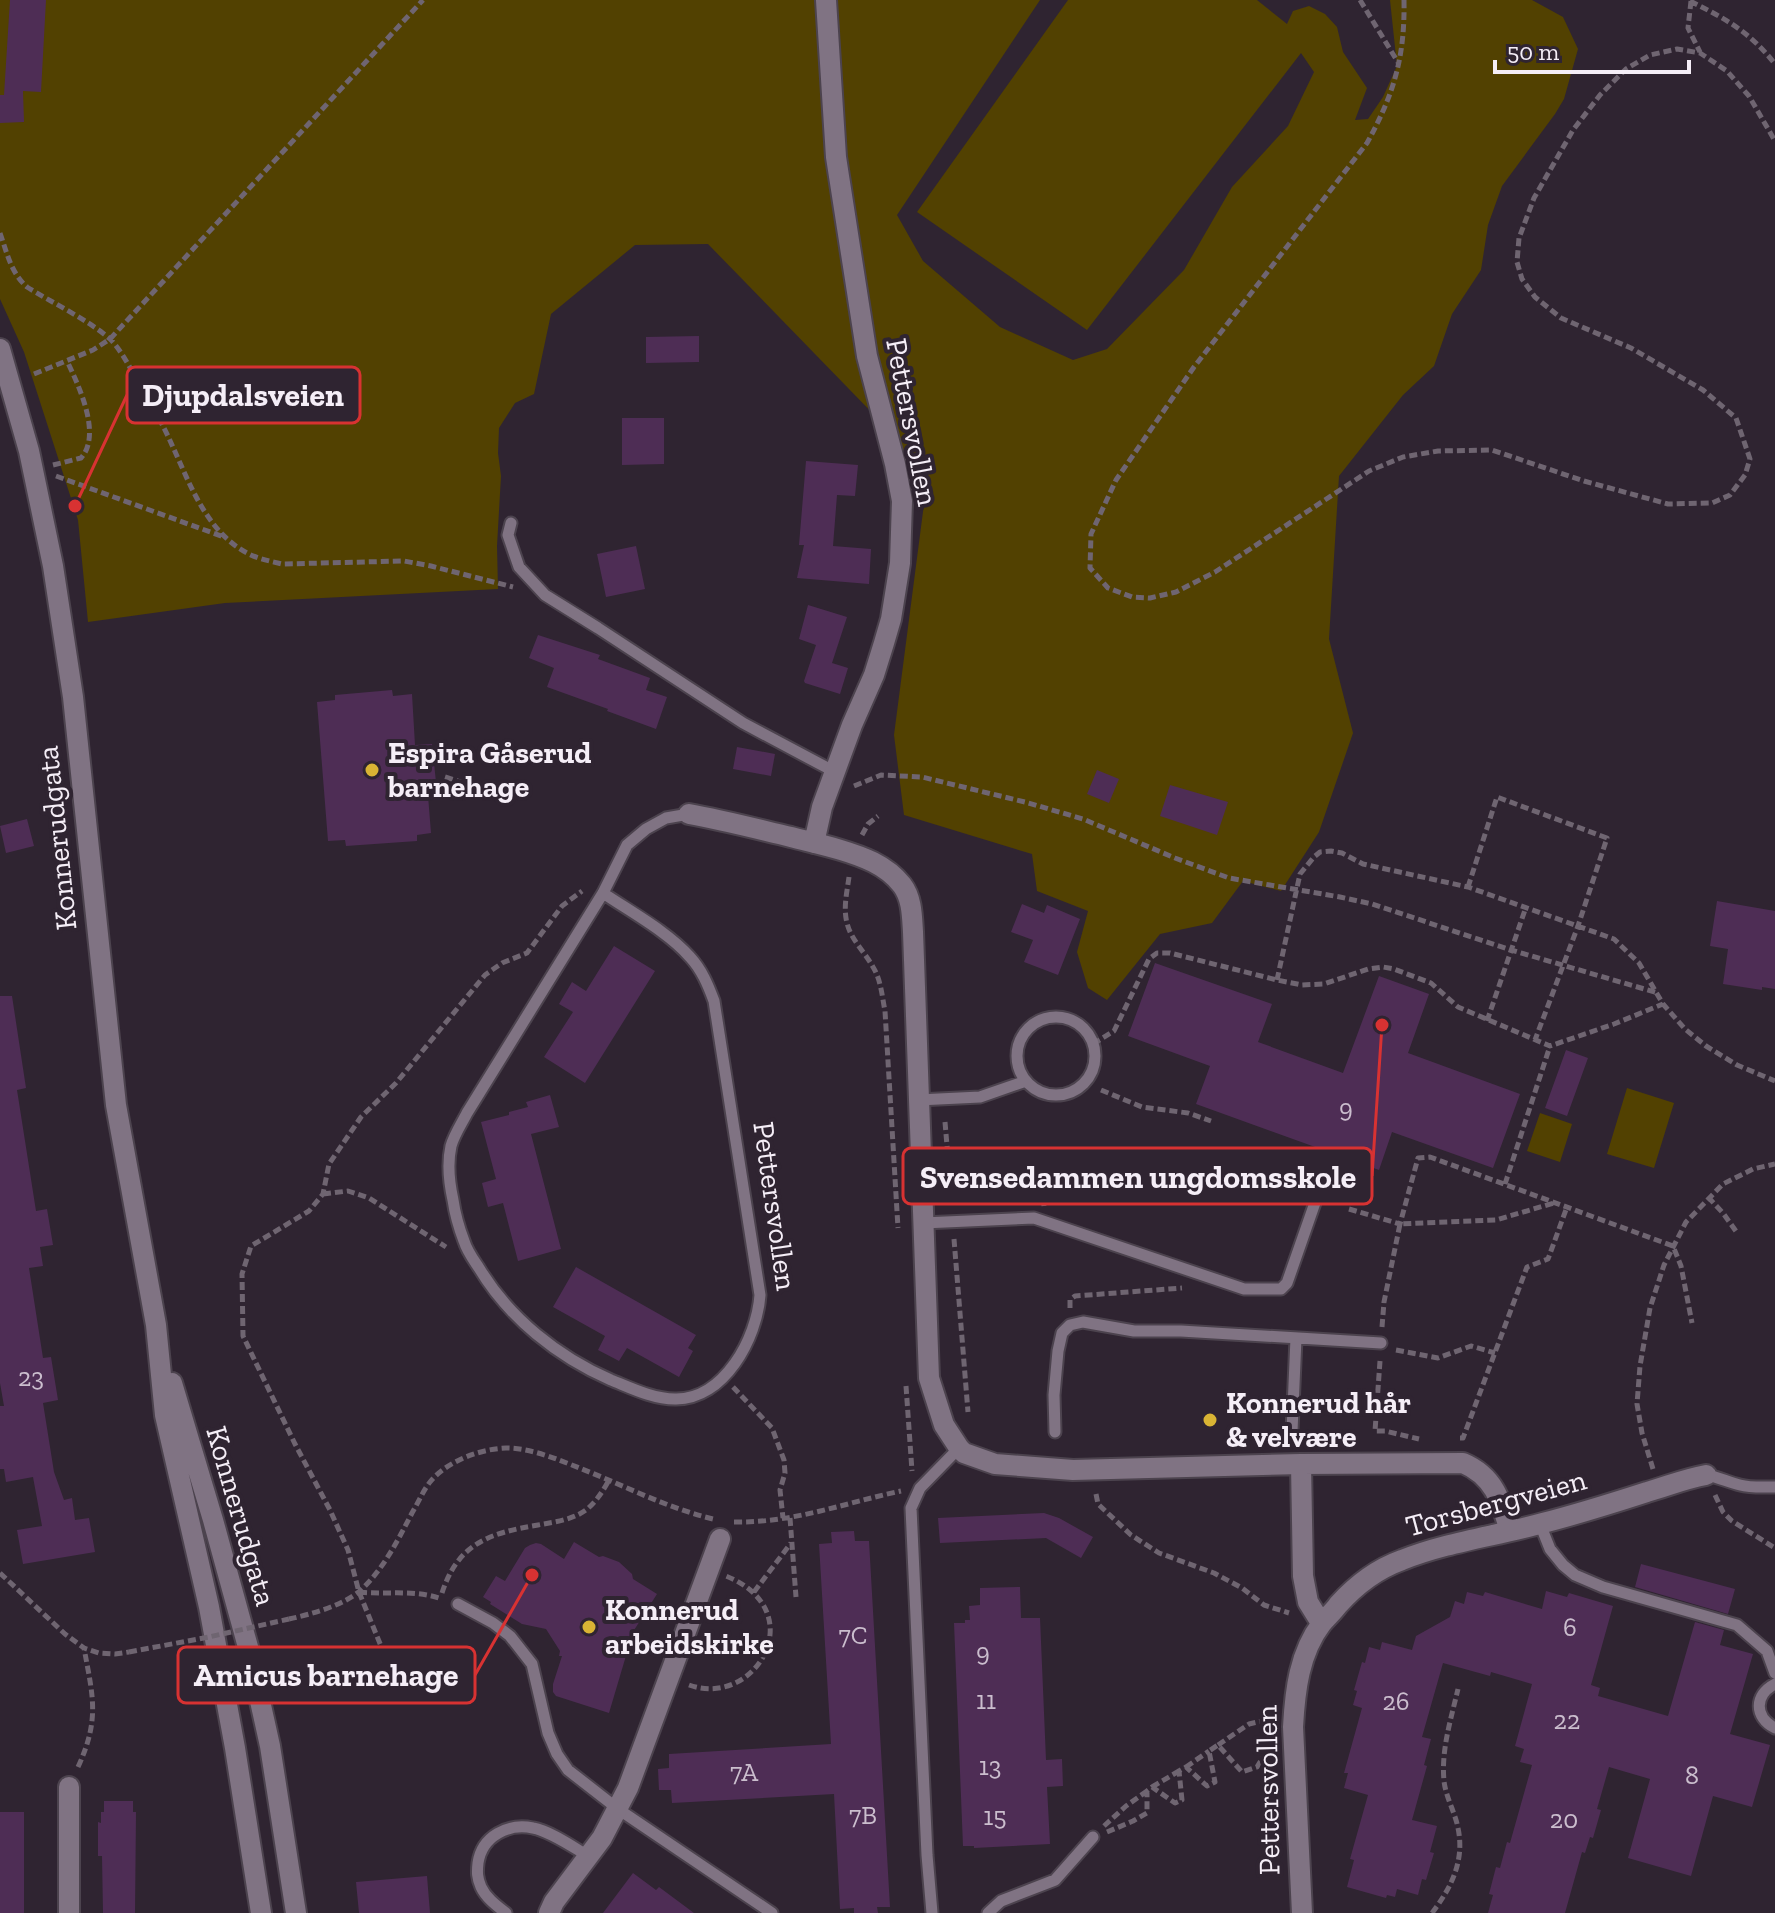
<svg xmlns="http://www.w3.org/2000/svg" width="1775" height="1913" font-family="'Zilla Slab',serif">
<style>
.green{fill:#524101}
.building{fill:#4e2d55}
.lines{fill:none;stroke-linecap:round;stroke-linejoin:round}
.service-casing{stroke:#4c434e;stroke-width:15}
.minor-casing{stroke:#4c434e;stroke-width:24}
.secondary-casing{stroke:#4c434e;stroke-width:24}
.path{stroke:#6f6571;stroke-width:5;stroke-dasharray:8 4;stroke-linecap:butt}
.service{stroke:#807383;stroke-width:11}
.minor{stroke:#807383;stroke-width:20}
.secondary{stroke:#807383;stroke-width:20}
.path-bridge{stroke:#6f6571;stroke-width:5;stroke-dasharray:8 4;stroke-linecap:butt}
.poi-dot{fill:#d9b434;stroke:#2f2431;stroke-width:3}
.labels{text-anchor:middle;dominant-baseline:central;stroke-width:8;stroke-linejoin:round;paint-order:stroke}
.number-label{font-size:26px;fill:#cbbece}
.street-label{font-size:30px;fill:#f5eef7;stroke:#2f2431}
.poi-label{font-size:30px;font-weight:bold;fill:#f5eef7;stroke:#2f2431;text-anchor:start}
.leader{fill:none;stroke:#d83232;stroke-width:3}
.callout-dot{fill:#d83232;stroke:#2f2431;stroke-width:3}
.callout{fill:#2f2431;stroke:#d83232;stroke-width:3}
.callout-label{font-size:32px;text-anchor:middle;font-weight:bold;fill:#f5eef7}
</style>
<rect width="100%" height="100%" fill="#2f2431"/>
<!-- green -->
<path class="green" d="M0,0h1040l-143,215 26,46 77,66 73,33 34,-11 77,-79 48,-83 56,-61 26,-54 -13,-19 -214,277 -170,-118 151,-212h189l30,24 6,-13 16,-5 16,8 12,13 6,25 24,36 -12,32 13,-1 15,-22 14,-31 -7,-66h142l31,17 15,32 -14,50 -9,15 -53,72 -14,39 -7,45 -29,44 -18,52 -31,29 -64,81 -10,163 24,94 -34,99 -38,59 -38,-10 -31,42 -52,11 -53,66 -19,-12 -11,-36 11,-41 -51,-20 -5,-37 -128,-39 -10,-80 33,-254 -44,-57 -175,-180 -73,1 -84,69 -17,80 -19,9 -16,25 -1,25 3,23 -4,70 1,43 -273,14 -137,19 -10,-102 -54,-168 -24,-53z
M1627,1088l47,15 -20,65 -47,-14z
M1540,1113l32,11 -12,38 -33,-11z"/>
<!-- building -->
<path class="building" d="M10,0h36l-5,92 -18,-1 1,31 -24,1v-28h4z
M699,336v26l-53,1v-26z
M622,418h42v46l-42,1z
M806,461l52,4 -3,31 -18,-1 -4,51 38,3 -2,35 -72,-6 7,-33h-5z
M636,546l9,43 -39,8 -9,-43z
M808,605l39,12 -15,46 16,5 -8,26 -35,-11 -1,-2 12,-36 -17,-6z
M538,635l62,20 -2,4 52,19 -4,12 21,7 -11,32 -49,-18 1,-2 -61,-22 7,-19 -25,-10z
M392,690l1,6 19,-2 3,51 17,-1 4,38 -9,1 4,50 -14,2v6l-71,5 -1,-6 -17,1 -11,-139 18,-2v-5z
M737,747l38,7 -4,22 -38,-7z
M1097,770l22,9 -10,24 -22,-9z
M1170,785l58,17 -11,33 -57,-19z
M27,819l7,27 -28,7 -6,-27z
M1717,901l58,10v78l-13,-2v3l-39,-6 5,-35 -18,-3z
M1022,904l22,9 3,-8 33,14 -22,56 -34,-13 9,-22 -22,-8z
M614,946l41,25 -70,112 -41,-26 29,-45 -14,-8 13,-22 14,9z
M1155,963l117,41 -14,38 85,31 36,-97 50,18 -21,59 112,41 -27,74 -101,-36 -13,38 -183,-66 14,-38 -82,-30z
M0,996h12l14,92 -9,2 19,121 11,-2 6,36 -13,2 3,19 -14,2 14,90 8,-1 7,43 -15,3 11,69 10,28 8,-2 3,22 14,-2 6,34 -72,12 -6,-34 25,-4 -9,-49 -27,5 -2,-13h-4v-63h4l-4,-23z
M1566,1050l22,8 -21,58 -22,-8z
M550,1095l9,32 -28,7 30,115 -43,12 -15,-58 -15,4 -6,-24 14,-4 -15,-57 28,-7v-3l19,-5 -2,-5z
M576,1267l120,68 -8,13 5,3 -14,26 -52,-29 -8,13 -21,-11 7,-14 -52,-29z
M1044,1513l15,5 34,19 -12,21 -35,-20 -106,5 -2,-25z
M854,1531l1,10h14l10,175 11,191h-13l1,6h-24v-5l-14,1 -6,-115 -162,9 -1,-13h-12l-1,-21 11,-1v-14l162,-10 -12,-200 13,-1 -1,-11z
M574,1542l25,15 4,-1 16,6 13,12 1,5 24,15 -33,52 4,3 -19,64 -53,-17 -3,-4v-8l9,-28h-3l1,-5 -14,-22 -24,-5 -32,-20 1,-2 -8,-5 13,-21 9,5 20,-33 5,-3 6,-2 5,1 23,15z
M1641,1564l94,25 -7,25 -93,-27z
M1020,1587l1,31h19l6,142 16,-1 1,27 -16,1 3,57 -76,4v-2h-11l-9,-223h11v-3h5l-1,-14 11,-1v-17z
M1546,1591l21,6 2,-4 44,13 -22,79 9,3 -2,8 70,20 27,-94 29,8 -4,15 33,9 -23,80 40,11 -18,62 -39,-11 -22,80 -63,-18 22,-79 -41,-12 -12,42 4,1 -8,28 -3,-1 -5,16 -3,-1 -17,61h-77l5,-18 -4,-1 7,-27 4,1 7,-26 3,1 22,-78 -12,-3 4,-13 -9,-3 17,-62 -41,-12 -1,4 -47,-13 -21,74 9,2 -7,26 3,1 -15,54 25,6 -7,26 4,1 -8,27 -4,-1 -4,16 -21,-6 -2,8 -8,-2 -1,3 -39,-11 7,-27 -4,-1 18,-64 -24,-7 4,-15h-4l18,-65 -9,-3 4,-14 -3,-1 8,-28 3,1 4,-16 11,3 2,-8 30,8 4,-14 34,-19 5,-16 9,3 3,-12 16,4 2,-4 57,17z
M104,1801h29v11h3l-1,101h-32l-1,-57h-4v-34l3,1v-11h3z
M0,1812h24v101h-24z
M633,1873l23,17 3,-3 35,26h-91z
M427,1876l3,37h-71l-3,-31z"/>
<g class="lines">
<defs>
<path id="service" d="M511,523l-3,12 11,32 26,28 53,33 145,95 92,49
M603,893c28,19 65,39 87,64 12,13 18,28 24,44l46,294c-3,43 -36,105 -85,104 -22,0 -44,-11 -64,-19 -53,-23 -102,-62 -132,-112 -6,-9 -12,-17 -15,-27 -5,-13 -9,-27 -11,-41 -4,-18 -6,-36 -2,-54 3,-11 11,-23 16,-33l136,-220 24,-48 19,-16 20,-11 23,-4
M1017 1056a39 39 0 1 1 78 0a39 39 0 1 1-78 0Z
M918,1100l62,-3 46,-16
M923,1223l111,-5 210,71h37l6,-6 30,-86
M1292,1431l4,-93
M1055,1432l-1,-37 4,-44 4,-18 8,-8 13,-3 51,9h47l200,12
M1706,1475c12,2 22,7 34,10 11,3 23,2 35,2
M1540,1524l10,25 13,16 12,10 28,12 134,38 30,26 8,22
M458,1604l35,19 17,13 22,28 16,69 9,21 11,16 50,39 154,104
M1775,1684c-21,11 -21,33 0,44
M506,1913c-9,-7 -20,-15 -25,-26 -4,-9 -4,-15 -3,-24 4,-27 30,-40 55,-35 17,3 40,19 55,28
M932,1913l-5,-58 -16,-347 9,-20 39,-40
M988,1913l13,-12 54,-21 38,-43"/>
<path id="minor" d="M689,814c34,6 68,15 102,23 27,7 57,13 82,25 10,5 22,14 29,23 10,13 10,31 11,47l16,446 15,47 15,23 5,5 31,11 78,6 228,-6 2,112 5,26 13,21
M814,843l8,-36 30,-82 22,-50 10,-32 7,-24 9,-56 2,-62 -7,-37 -28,-108 -31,-199 -10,-157
M1301,1464l162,-1c31,13 38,38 47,68
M69,1787v126
M549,1913l5,-11 48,-64 26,-50 92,-249
M1302,1913l-9,-186c2,-36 6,-74 29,-104 5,-6 11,-11 16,-18 17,-19 39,-36 64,-45 45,-18 94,-24 141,-37 35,-9 70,-20 104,-31 21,-6 37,-13 59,-17"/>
<path id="secondary" d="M0,349l29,102 24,115 20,131 43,408 40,220 9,90 44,192 26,141 26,165
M172,1383l41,137 35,127 22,99 26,167"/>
</defs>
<!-- service casing -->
<use href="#service" class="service-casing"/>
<!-- minor casing -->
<use href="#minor" class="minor-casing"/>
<!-- secondary casing -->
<use href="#secondary" class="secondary-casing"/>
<!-- path -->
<path class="path" d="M1360,0l39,64
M1404,0c1,57 -10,94 -37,143l-173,224 -78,113 -25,54 -1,34 18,20 24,9 18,1 26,-6 39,-20 154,-101 34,-14 35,-6 54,-1 92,31 84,23 44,-1 18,-8 15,-20 5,-16 -14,-41 -33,-28 -72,-42 -70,-30 -26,-21 -13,-18 -5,-17 2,-24 15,-40 39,-68 27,-35 26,-26 24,-14 27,-6 23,4 27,18 22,25 26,45
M1690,1c36,18 60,31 85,63
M1691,1l-3,27 12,24
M0,233c7,20 11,40 27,54 24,15 63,34 83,52 11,11 19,27 27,41 12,21 25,42 35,65 18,39 34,86 75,108 11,6 23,8 35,11l122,-3 27,5 82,21
M34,374l59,-24 17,-11 313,-339
M53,465l28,-7c21,-23 -2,-72 -14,-97
M56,476l168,61
M445,777l31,10 38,6
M854,786l27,-11 41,2 103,25 58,17 92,39 54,20 111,19 32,7 139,46 147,43
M862,835l6,-11 10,-8
M849,877c-2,15 -6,31 -2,46 4,17 18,29 26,44 8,13 9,29 12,44l13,217
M1468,887l29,-90 110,41 -29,88 -43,114
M1277,980l23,-106 14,-17 6,-5 11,-1 11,2 21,11 105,23 146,52 25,24 24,41 22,25 21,17 31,19 38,16
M1487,1021l39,-114
M1093,1044l21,-13 35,-72 8,-6h13l107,27 25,5 22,-1 44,-15 15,-2 11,2 37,14 27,24 92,39 64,-22 49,-20
M1101,1090l41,17 46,6 23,8
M945,1122l7,83
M1039,1163l5,43
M1505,1184l45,-138
M323,1194l25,-3 21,7 77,49
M1708,1197l15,16 15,21
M1349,1209l51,15 18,-66 12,-1 243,89 8,20 11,57
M954,1239l14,173
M1070,1308v-8l5,-4 107,-8
M1382,1327l2,-25 16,-78 96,-4 58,-17
M1396,1350l42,8 33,-12 24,7
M1380,1361l-5,70h10l34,8
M906,1386l6,85
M733,1387l39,41 12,32 1,13 -5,17 3,28
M1460,1438h3l64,-171 21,-8 19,-52
M1653,1469l-11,-36 -5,-29 3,-38 10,-58 14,-43 22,-43 37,-38 30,-15 22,-5
M1096,1494l2,10 33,31 28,18 55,20 28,15 22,17 25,8
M1715,1495l8,17 9,9 43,27
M790,1518l6,79
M734,1522c60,1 110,-19 167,-31
M0,1573l65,61 19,14 15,5 16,1 14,-2
M359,1592c28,3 55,-3 83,7
M754,1592l37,-49
M442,1593c16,-50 48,-60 96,-68 16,-3 34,-5 48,-15 10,-8 17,-19 23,-30
M289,1619c23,-5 56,-14 73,-30 22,-21 36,-49 50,-76 6,-10 11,-22 18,-31 17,-21 50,-33 76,-34 26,0 53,12 76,21 43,17 85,39 131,50
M417,1673l-34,-22 -24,-59 -11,-42 -18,-40 -35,-66 -52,-108 -1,-62 9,-28 58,-35 14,-17 6,-30 32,-47 35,-34 89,-108 17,-12 25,-10 35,-47 20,-15
M689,1685c67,24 124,-74 37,-109
M1218,1745l31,-21 13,-3
M78,1767c22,-48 15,-70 6,-119
M1186,1767l23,-16
M1152,1787l27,-16
M1104,1826l22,-20 21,-15
M1107,1832l26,-11 14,-8v-22l5,-4 23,16 7,-3 -3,-29 7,-4 21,19 8,-4 -6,-31 9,-6 24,27 15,-5 12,-20
M1432,1913c19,-25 33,-52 26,-85 -3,-16 -12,-30 -14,-47 -3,-31 7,-62 14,-92"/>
<!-- service -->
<use href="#service" class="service"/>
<!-- minor -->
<use href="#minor" class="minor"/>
<!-- secondary -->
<use href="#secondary" class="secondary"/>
<!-- path-bridge -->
<path class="path-bridge" d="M129,1652l80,-15 80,-18"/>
</g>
<!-- markers -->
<g class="poi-dot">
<circle cx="372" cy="770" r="8"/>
<circle cx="1210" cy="1420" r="8"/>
<circle cx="589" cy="1627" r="8"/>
</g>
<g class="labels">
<!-- number labels -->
<g class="number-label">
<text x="1346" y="1108">9</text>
<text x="31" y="1377">23</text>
<text x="1570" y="1627">6</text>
<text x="853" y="1635">7C</text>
<text x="983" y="1652">9</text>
<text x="986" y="1700">11</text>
<text x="1396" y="1701">26</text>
<text x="1567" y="1720">22</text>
<text x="990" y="1766">13</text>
<text x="744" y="1772">7A</text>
<text x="1692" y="1775">8</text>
<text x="863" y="1815">7B</text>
<text x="995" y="1816">15</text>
<text x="1564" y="1819">20</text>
</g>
<!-- street labels -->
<g class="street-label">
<text transform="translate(912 422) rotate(79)">Pettersvollen</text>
<text transform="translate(57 838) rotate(-96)">Konnerudgata</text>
<text transform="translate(775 1206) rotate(82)">Pettersvollen</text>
<text transform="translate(1496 1503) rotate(-15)">Torsbergveien</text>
<text transform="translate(241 1516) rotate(74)">Konnerudgata</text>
<text transform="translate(1268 1790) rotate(-91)">Pettersvollen</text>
</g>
<!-- poi labels -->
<g class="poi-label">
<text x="388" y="753">Espira Gåserud<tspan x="388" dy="34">barnehage</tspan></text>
<text x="1226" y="1403">Konnerud hår<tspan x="1226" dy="34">&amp; velvære</tspan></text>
<text x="605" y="1610">Konnerud<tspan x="605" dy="34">arbeidskirke</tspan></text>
</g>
</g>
<!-- callouts -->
<path class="leader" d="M75 506L127 395M1382 1025L1372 1176M532 1575L475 1675"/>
<g class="callout-dot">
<circle cx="75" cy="506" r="8"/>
<circle cx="1382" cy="1025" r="8"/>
<circle cx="532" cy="1575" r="8"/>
</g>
<g class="callout">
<rect x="127" y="367" width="233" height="56" rx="8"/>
<rect x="903" y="1148" width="469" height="56" rx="8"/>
<rect x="178" y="1647" width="297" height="56" rx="8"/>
</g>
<g class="callout-label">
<text x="243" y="406">Djupdalsveien</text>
<text x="1138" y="1188">Svensedammen ungdomsskole</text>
<text x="326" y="1686">Amicus barnehage</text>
</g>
<!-- scale -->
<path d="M1495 60v12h194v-12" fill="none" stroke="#f5eef7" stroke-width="4"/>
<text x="1507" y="60" font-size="24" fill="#f5eef7" stroke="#2f2431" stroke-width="6" paint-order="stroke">50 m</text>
</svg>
